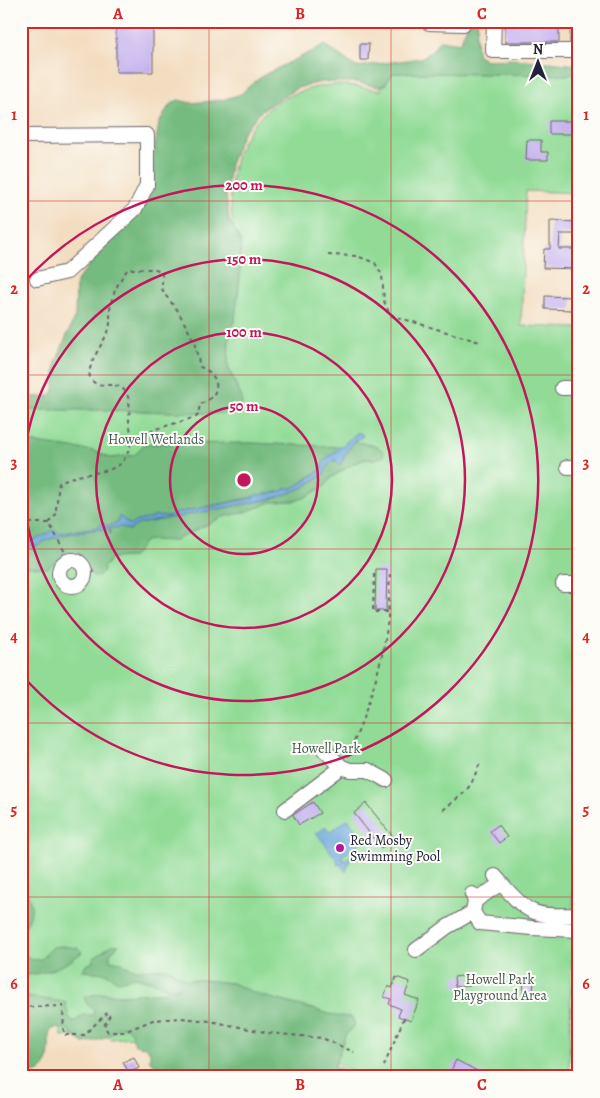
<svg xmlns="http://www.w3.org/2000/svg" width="600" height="1098" font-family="Alegreya,serif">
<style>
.green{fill:#91db96;stroke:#5a7e68}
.forest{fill:#74bb7f;stroke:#4b6e5d}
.water{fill:#67a5d9;stroke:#44648a}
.building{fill:#c5b1ee}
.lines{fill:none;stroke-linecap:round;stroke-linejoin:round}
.minor-casing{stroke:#6b636a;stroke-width:16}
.path{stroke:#6b636a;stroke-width:2;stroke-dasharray:4 4;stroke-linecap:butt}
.minor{stroke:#fff;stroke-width:14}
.grid{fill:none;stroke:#d62828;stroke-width:1;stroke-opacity:0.55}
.ring{fill:none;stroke:#c2185b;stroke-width:2.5}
.poi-dot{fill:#b5179e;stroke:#fdfcf7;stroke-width:2}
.labels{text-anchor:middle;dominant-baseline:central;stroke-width:4;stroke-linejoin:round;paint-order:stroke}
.park-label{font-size:14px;fill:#435a56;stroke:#fdfcf7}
.poi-label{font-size:14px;fill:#22223b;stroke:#fdfcf7;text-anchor:start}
.centre{fill:#c2185b;stroke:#fdfcf7;stroke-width:2.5}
.ring-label{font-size:15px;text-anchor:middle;font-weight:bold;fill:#c2185b;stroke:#fdfcf7;stroke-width:4;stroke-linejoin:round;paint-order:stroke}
.neatline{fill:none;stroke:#d62828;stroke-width:2}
.grid-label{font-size:16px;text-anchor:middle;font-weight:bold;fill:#d62828}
</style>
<rect width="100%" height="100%" fill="#fdfcf7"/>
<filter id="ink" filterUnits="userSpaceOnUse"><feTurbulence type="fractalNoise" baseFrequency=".02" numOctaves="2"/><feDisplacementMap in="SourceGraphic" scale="10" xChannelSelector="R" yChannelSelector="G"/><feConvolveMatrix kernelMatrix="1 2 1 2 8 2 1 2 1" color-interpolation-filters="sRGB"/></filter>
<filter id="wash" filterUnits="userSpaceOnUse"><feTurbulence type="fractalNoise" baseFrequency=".0096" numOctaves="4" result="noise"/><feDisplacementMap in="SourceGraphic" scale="20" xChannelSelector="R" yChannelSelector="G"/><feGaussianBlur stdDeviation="1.12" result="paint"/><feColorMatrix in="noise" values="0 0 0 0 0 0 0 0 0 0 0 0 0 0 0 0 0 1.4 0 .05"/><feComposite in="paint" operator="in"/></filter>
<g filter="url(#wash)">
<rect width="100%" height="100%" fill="#f3ddc0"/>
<!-- green -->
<path class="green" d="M382,67l197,1v125l-53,-2 -5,135 58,2v318l-10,431h-204l-67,-33 -143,-9 -44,4 -11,-7 -10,5 -28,-1 -4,-20 -37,-5v-606l53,-1 162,-167c-19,-70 11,-140 88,-151 20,-3 38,1 57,5z"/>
<!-- forest -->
<path class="forest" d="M469,21h9l-2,15 1,18 9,6 29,-1 64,6v8l-11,2 -175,-2 -8,12 -7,2 -22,-5h-35l-24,6 -35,22 -19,22 -13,32 -4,32 3,24 12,22 -1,34 -5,43 -6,19 -1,29 14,31 -1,14 -7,2 -129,-4h-84v-18l14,5 15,-1 4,-6 2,-28 19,-46 1,-34 30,-39 25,-20 8,-11 9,-48 6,-10 5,-31 10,-17 9,-6 13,3 31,-3 19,-6 12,-11 13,-9 59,-29 31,22 65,-9 10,-6 9,-12 20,3z
M21,441l73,10 16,7 25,-3 9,-11 107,-1 91,4 -17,13 -3,10c-5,3 -12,5 -16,9 -6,5 -12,11 -21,9l-3,3 -110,23 -3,3 -32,4 -6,5 -13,-5 -1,2 -9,3 -59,8 -18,8 -10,-1z
M355,441c10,4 20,2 28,10l1,5 -9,3h-9l-12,4 -23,15 -6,8 -21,12 -9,3 -24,1 -25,10 -23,5 -50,24 -21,-1 -7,1 -12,16 -23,1 -3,6 -4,3 1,4 -6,5 -4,1 -14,-18c-12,-1 -24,-1 -32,9l-27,-2v-21l16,1c17,-13 51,-15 72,-18l1,4 1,-4 9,-1 10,3 9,-6 137,-26 28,-11 20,-13 3,-8 9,-7 7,2 1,-5z
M21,885c14,15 13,32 0,46z
M112,945h7l-9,8v7l11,2 3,3 12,5 31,-2 20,12h18l27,3 27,12 57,15 20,6 16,1 3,7 -4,6 -5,4 -12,33 9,2 16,8h-191l-6,-8 -12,-8v-10l-5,-4 -10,-2 -4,-13 -5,-5h-7c-10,11 -21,14 -35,16l-12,-8 -4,-6 -14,-1 -5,5c0,19 3,42 -23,40l-1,-20 -4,-9v-48l44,6 4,15 4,4h3l7,-6h10l1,-4 -7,-7 -3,-7 17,-4 19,2 50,-3 10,-5 -11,2 -15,-7 -20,-5 -16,4 -13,-8 -23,-2 4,-6 7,-3v-4z
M62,946l16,2 4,4c-18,16 -38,21 -61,24v-29l5,9 8,4 7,-1 12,-12z"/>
<!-- water -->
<path class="water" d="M358,432l5,3 -1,2 -7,4 -11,15 -3,8h-4l-2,-5 -7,7 -4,8 -20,13 -28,11 -137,26 -9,6 -10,-3 -9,1 -1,6 -1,-6c-22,3 -55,5 -72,18l-16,-1v-4l10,1 23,-12 5,3 39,-6 5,-4 5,3 9,-3 2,-7 12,9 6,-4 16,-3 1,-2 15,1 3,-3 80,-16 5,-4 3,1 22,-4 6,-4 2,2c12,-5 20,-12 31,-19l4,-10z
M348,819l16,21 -23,17 3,4 7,-6 -5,17 -6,-8 -2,1 -2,-2 2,-2 -23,-30 3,2 7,-6 5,5z"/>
<g id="blocks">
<!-- building -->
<path class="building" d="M116,21h37v51h-37z
M505,21h54v21h-54z
M360,44h9l-1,16h-8z
M549,121h27v13h-27z
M527,140h14v12h7v8h-22z
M550,221l29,1v12h-19l-1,15h20v20l-36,-1 1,-19h6z
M545,296l27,1v13l-27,-1z
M376,569h11l-1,42h-11z
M313,802l7,11 -21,12 -6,-10z
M366,803l28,35 -13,10 -27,-35z
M498,825l9,12 -8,6 -9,-12z
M469,975l1,11 -15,1 -1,-10z
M396,977l14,5 -5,13 14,5 -8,21 -13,-5 3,-7 -12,-5 2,-5 -7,-2 4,-11 4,2z
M524,979l10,1 -1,15 -10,-1z
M134,1057l5,11 -10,5 -6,-11z
M456,1060l33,17h-41z"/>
</g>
</g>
<g filter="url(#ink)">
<use href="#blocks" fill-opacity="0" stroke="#6b636a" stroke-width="1"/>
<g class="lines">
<defs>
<path id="minor" d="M429,21v2l34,1 1,-3
M494,21l-1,30h84l1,-30
M21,136l126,-1v50l-12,24 -68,63 -30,7
M562,388h17
M568,467h11
M59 573a13 13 0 1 1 26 0a13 13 0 1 1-26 0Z
M563,584h16
M324,750l18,17 8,3h18l18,10
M285,810l57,-43
M495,876c10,11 23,29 37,35 13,6 32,4 47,4
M472,894l3,7 -2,11 7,11 52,5 47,2
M475,901l22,-15h7
M416,950l31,-23 26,-15"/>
</defs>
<!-- minor casing -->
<use href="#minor" class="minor-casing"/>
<!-- path -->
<path class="path" d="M328,255l29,1 18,7 7,12 2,26 6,14 90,27
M21,523h28l18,33c13,-3 22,5 26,16l-8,-2
M49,523l8,-10 -1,-4 3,-26c16,-11 49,-8 61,-19 6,-5 10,-16 11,-23 1,-6 -1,-13 -2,-19 0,-12 3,-24 -6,-33 -9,-9 -28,2 -33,-12 -4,-10 13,-34 18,-45 3,-8 2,-14 2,-22 1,-14 9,-30 18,-41h28l6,4v16l4,7 12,15 16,30 6,26c3,1 8,3 10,6 13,12 4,27 -10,31l-2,11 -2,2 -50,15c-2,5 -9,8 -15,9
M374,574l-1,38h15
M348,756c16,-36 34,-90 39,-129 2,-17 2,-35 3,-53
M443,810l22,-18 6,-8 10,-23
M21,1007l42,-1 1,29h20l23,-22
M110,1015l-6,11 4,6h16l29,-12 28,-2 29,3 59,12 53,5 32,14
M384,1066l20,-48"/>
<!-- minor -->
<use href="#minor" class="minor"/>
</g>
</g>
<!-- grid -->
<path class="grid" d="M209,21v1056M391,21v1056M21,201h558M21,375h558M21,549h558M21,723h558M21,897h558"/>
<!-- distance rings -->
<g class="ring">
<circle cx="244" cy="480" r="74"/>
<circle cx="244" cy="480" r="148"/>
<circle cx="244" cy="480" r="221"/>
<path d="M21 286A295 295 0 1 1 21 674"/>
</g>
<!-- markers -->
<circle class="poi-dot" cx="340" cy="848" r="5"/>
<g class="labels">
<!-- park labels -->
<g class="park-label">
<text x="156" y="439">Howell Wetlands</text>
<text x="326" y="748">Howell Park</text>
<text x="500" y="979">Howell Park<tspan x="500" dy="16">Playground Area</tspan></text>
</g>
<!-- poi labels -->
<g class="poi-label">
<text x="350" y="840">Red Mosby<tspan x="350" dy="16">Swimming Pool</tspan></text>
</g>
</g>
<circle cx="244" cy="480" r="8" class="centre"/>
<g class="ring-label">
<text x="244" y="190">200 m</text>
<text x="244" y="264">150 m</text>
<text x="244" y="337">100 m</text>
<text x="244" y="411">50 m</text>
</g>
<!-- margin -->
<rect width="600" height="1098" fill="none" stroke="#fdfcf7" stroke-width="55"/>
<!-- north arrow -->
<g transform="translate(538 62)" stroke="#fdfcf7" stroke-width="4" paint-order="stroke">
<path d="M0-4L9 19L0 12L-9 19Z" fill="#22223b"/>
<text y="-8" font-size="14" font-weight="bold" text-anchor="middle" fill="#22223b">N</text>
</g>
<rect x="28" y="28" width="544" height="1042" class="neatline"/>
<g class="grid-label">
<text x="118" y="19">A</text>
<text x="300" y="19">B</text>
<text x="482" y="19">C</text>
<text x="14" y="120">1</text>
<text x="586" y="120">1</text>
<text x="14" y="294">2</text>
<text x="586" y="294">2</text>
<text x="14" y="468">3</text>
<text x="586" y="468">3</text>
<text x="14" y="642">4</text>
<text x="586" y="642">4</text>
<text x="14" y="815">5</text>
<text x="586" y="815">5</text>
<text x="14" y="989">6</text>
<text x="586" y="989">6</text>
<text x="118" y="1090">A</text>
<text x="300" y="1090">B</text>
<text x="482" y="1090">C</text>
</g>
</svg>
